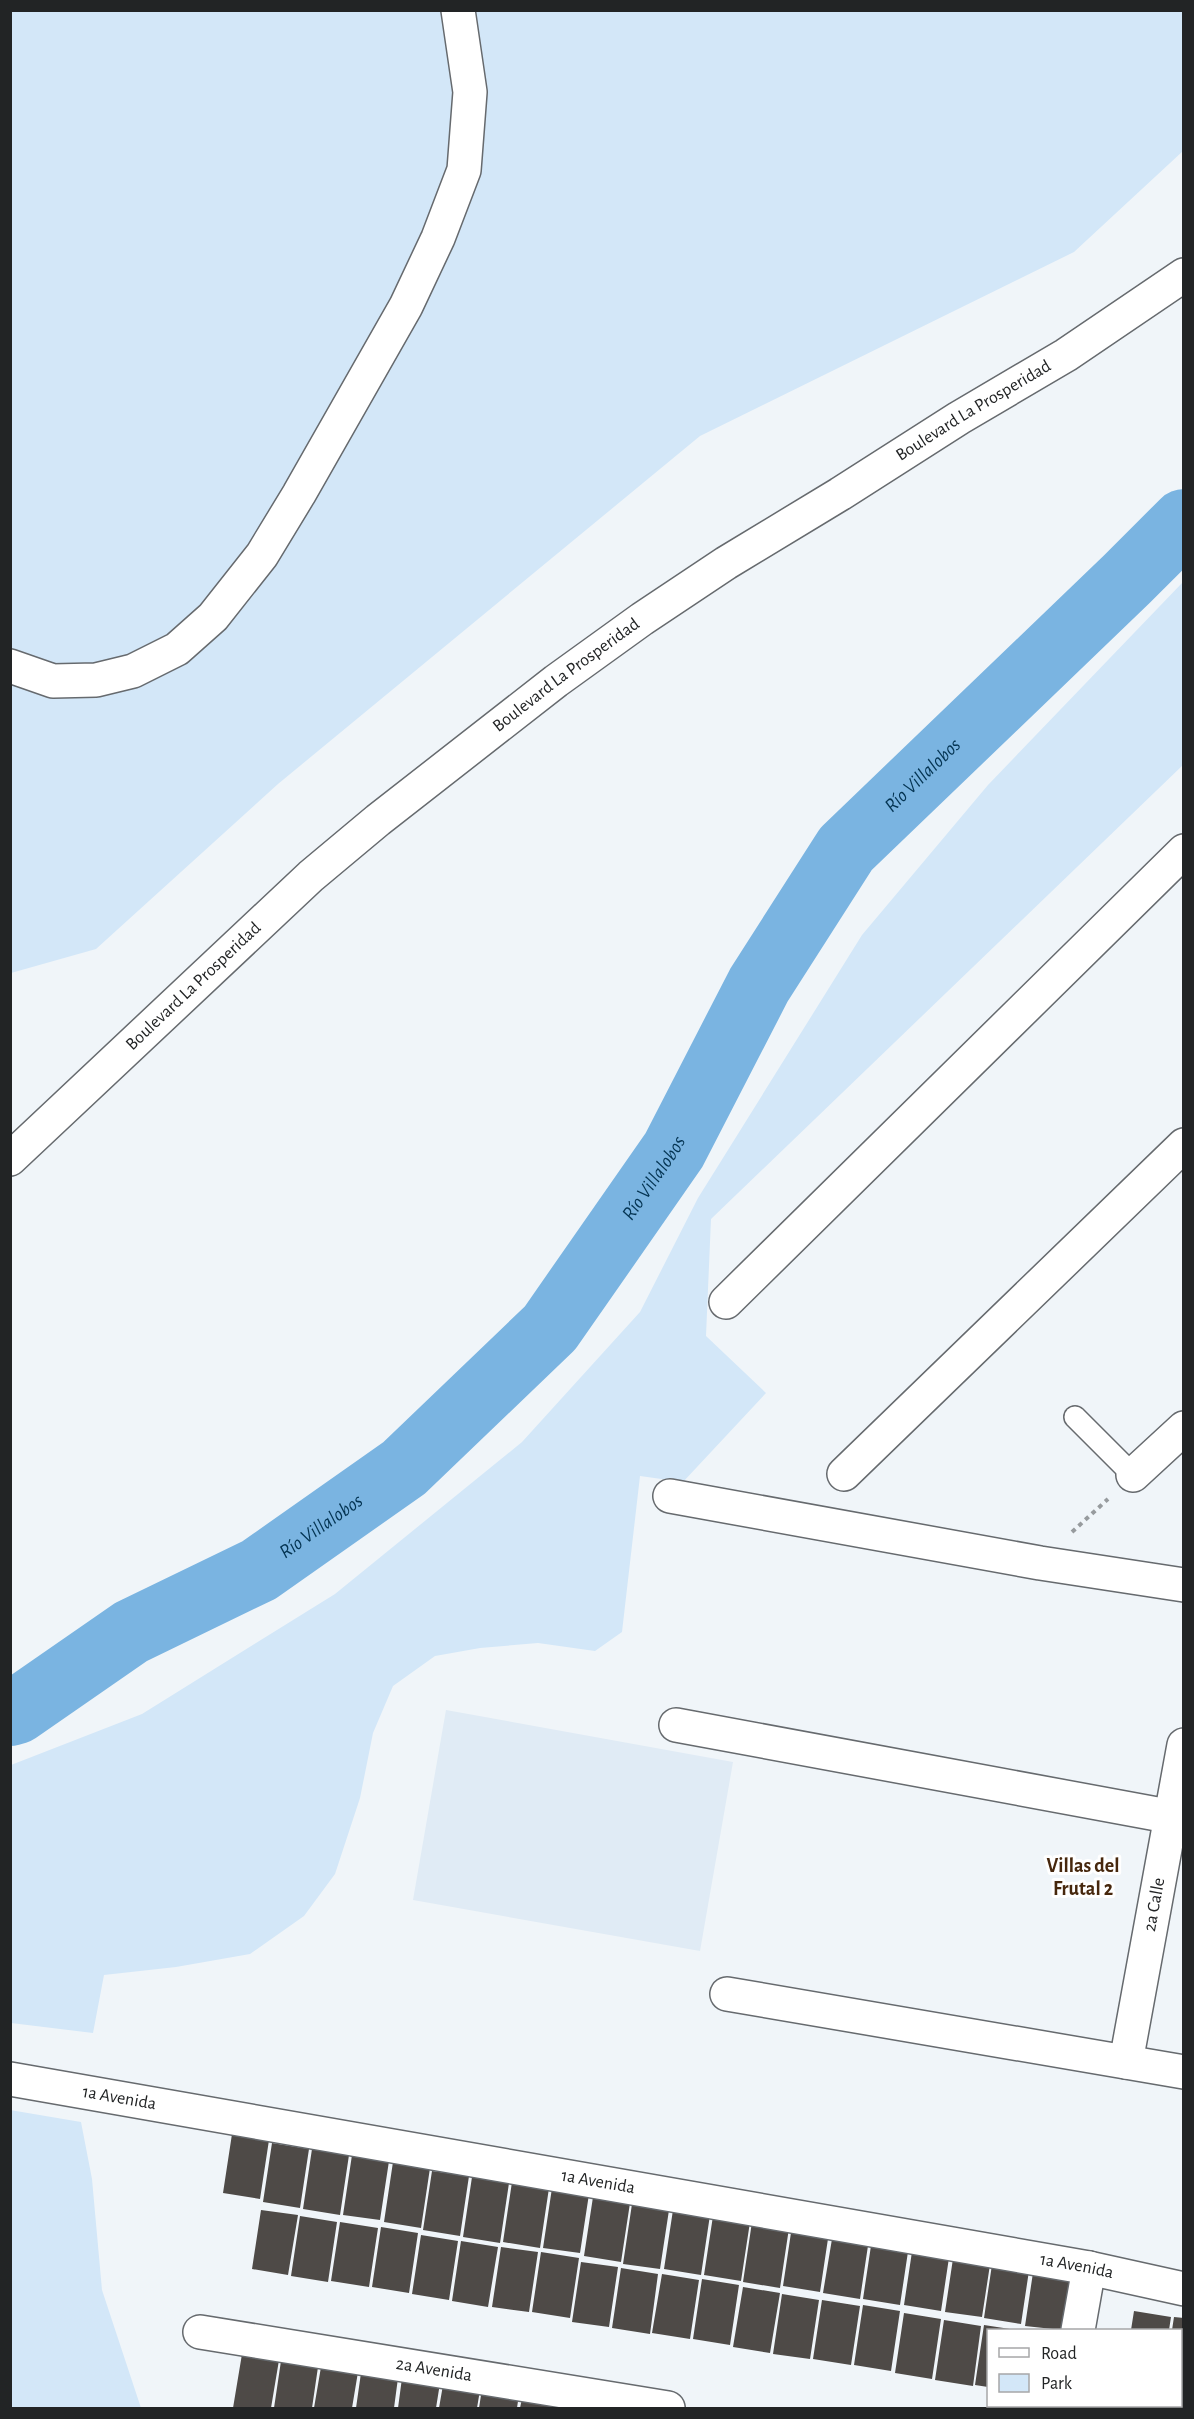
<svg xmlns="http://www.w3.org/2000/svg" width="1194" height="2419" font-family="'Alegreya Sans',sans-serif">
<style>
.built{fill:#e0ebf5}
.green{fill:#d3e7f8}
.lines{fill:none;stroke-linecap:round;stroke-linejoin:round}
.river{stroke:#7ab4e1;stroke-width:66}
.building{fill:#4e4a47}
.lane-casing{stroke:#666a6e;stroke-width:24}
.street-casing{stroke:#666a6e;stroke-width:36}
.secondary-casing{stroke:#666a6e;stroke-width:36}
.path{stroke:#979b9e;stroke-width:4;stroke-dasharray:4.5 4.5;stroke-linecap:butt}
.lane{stroke:#fff;stroke-width:21}
.street{stroke:#fff;stroke-width:33}
.secondary{stroke:#fff;stroke-width:33}
.labels{text-anchor:middle;dominant-baseline:central;stroke-width:6;stroke-linejoin:round;paint-order:stroke}
.street-label{font-size:18px;fill:#222425;stroke:#fff}
.water-label{font-size:20px;font-style:italic;fill:#043452;stroke:#fff}
.neighbourhood-label{font-size:20px;font-weight:bold;fill:#46270d;stroke:#fff}
</style>
<rect width="100%" height="100%" fill="#f0f5f9"/>
<!-- built -->
<path class="built" d="M446,1710l287,52 -33,189 -287,-51z"/>
<!-- green -->
<path class="green" d="M11,11h1172v140l-109,101 -374,184 -422,348 -182,165 -85,24z
M1183,582v183l-472,454 -5,117 60,57 -83,89 -43,-6 -18,156 -27,19 -57,-8 -58,5 -45,8 -42,30 -20,47 -13,65 -25,76 -31,42 -54,38 -74,13 -72,8 -11,58 -82,-10v-258l131,-51 193,-120 187,-152 118,-130 58,-114 164,-263 126,-150z
M10,2110l71,12 11,57 10,111 39,118h-130z"/>
<g class="lines">
<!-- river -->
<path class="river" id="s1" d="M10,1713l7,-2 114,-79 128,-62 145,-102 146,-140 124,-178 85,-165 87,-136 281,-270 57,-57"/>
</g>
<!-- building -->
<path class="building" d="M232,2134l37,6 -9,59 -37,-6z
M272,2143l37,6 -9,59 -37,-6z
M312,2149l37,6 -9,60 -37,-6z
M352,2155l37,6 -9,59 -37,-5z
M393,2162l37,6 -9,60 -37,-6z
M432,2171l37,5 -9,60 -37,-6z
M472,2177l37,6 -9,60 -37,-6z
M512,2182l37,6 -9,60 -37,-6z
M552,2188l37,6 -9,59 -37,-5z
M593,2197l37,6 -9,59 -37,-6z
M632,2204l37,6 -9,59 -37,-5z
M261,2210l37,5 -10,60 -36,-6z
M673,2210l37,5 -9,60 -37,-6z
M300,2216l37,6 -9,60 -37,-6z
M713,2216l37,6 -9,59 -37,-6z
M340,2222l38,6 -9,59 -38,-6z
M752,2222l37,6 -9,60 -37,-6z
M792,2226l37,6 -9,60 -37,-6z
M381,2227l37,6 -9,60 -37,-6z
M833,2233l36,6 -9,60 -37,-6z
M421,2235l37,6 -9,59 -37,-6z
M872,2239l37,6 -9,60 -37,-6z
M461,2241l37,6 -10,60 -36,-6z
M913,2245l37,6 -9,60 -37,-6z
M501,2247l37,5 -9,60 -37,-5z
M541,2252l38,6 -9,60 -38,-6z
M954,2252l37,6 -9,59 -37,-5z
M993,2258l37,6 -9,60 -37,-6z
M581,2262l37,5 -9,60 -37,-5z
M1034,2266l37,5 -9,59 -37,-4z
M621,2268l37,6 -8,60 -38,-6z
M662,2274l37,6 -9,59 -38,-6z
M702,2279l37,6 -9,60 -37,-6z
M743,2287l37,6 -10,60 -37,-6z
M782,2294l37,6 -9,59 -37,-5z
M822,2300l38,6 -9,59 -38,-6z
M863,2305l37,6 -9,60 -37,-6z
M1134,2311l37,6 -2,13h-38z
M904,2313l37,6 -9,60 -37,-6z
M1174,2317l10,1v62l-4,-1v-49h-8z
M944,2320l37,6 -8,60 -38,-6z
M984,2325l26,4 -22,1v57l-13,-2z
M242,2354l37,6 -8,48h-38z
M281,2361l37,6 -6,41h-38z
M321,2367l37,5 -6,36h-38z
M361,2373l37,5 -4,30h-38z
M402,2378l38,5 -4,25h-38z
M443,2385l37,5 -3,18h-38z
M482,2389l37,5 -2,14h-38z
M523,2394l37,5 -2,9h-38z
M1098,2406h38v2h-39z
M1143,2406h38l-1,2h-38z"/>
<g class="lines">
<defs>
<path id="lane" d="M1075,1417l58,58"/>
<g id="street">
<path d="M10,666l43,15 43,-1 37,-9 44,-22 36,-32 49,-62 37,-61 107,-188 32,-68 26,-68 6,-78 -12,-82"/>
<path d="M726,1302l458,-451"/>
<path d="M844,1474l340,-329"/>
<path d="M1133,1475l51,-47"/>
<path d="M670,1496l370,67 144,22"/>
<path d="M676,1725l508,94"/>
<path d="M727,1994l457,78"/>
<path id="s2" d="M1126,2062l58,-317"/>
<path id="s3" d="M10,2079l1079,189 95,21"/>
<path d="M1078,2330l11,-62"/>
<path id="s4" d="M200,2332l468,76"/>
<path d="M1065,2408v-2"/>
</g>
<g id="secondary">
<path id="s5" d="M10,1159l301,-283 67,-56 178,-139 86,-62 84,-56 114,-69 119,-76 107,-63 118,-80"/>
</g>
</defs>
<!-- lane casing -->
<use href="#lane" class="lane-casing"/>
<!-- street casing -->
<use href="#street" class="street-casing"/>
<!-- secondary casing -->
<use href="#secondary" class="secondary-casing"/>
<!-- path -->
<path class="path" d="M1072,1532l36,-33"/>
<!-- lane -->
<use href="#lane" class="lane"/>
<!-- street -->
<use href="#street" class="street"/>
<!-- secondary -->
<use href="#secondary" class="secondary"/>
</g>
<g class="labels">
<!-- street labels -->
<g class="street-label">
<text stroke="none"><textPath href="#s5" startOffset="1224">Boulevard La Prosperidad</textPath></text>
<text stroke="none"><textPath href="#s5" startOffset="738">Boulevard La Prosperidad</textPath></text>
<text stroke="none"><textPath href="#s5" startOffset="252">Boulevard La Prosperidad</textPath></text>
<text stroke="none"><textPath href="#s2" startOffset="160">2a Calle</textPath></text>
<text stroke="none"><textPath href="#s3" startOffset="111">1a Avenida</textPath></text>
<text stroke="none"><textPath href="#s3" startOffset="597">1a Avenida</textPath></text>
<text stroke="none"><textPath href="#s3" startOffset="1083">1a Avenida</textPath></text>
<text stroke="none"><textPath href="#s4" startOffset="237">2a Avenida</textPath></text>
</g>
<!-- water labels -->
<g class="water-label">
<text stroke="none"><textPath href="#s1" startOffset="1338">Río Villalobos</textPath></text>
<text stroke="none"><textPath href="#s1" startOffset="850">Río Villalobos</textPath></text>
<text stroke="none"><textPath href="#s1" startOffset="364">Río Villalobos</textPath></text>
</g>
<!-- neighbourhood labels -->
<g class="neighbourhood-label">
<text x="1083" y="1866">Villas del<tspan x="1083" dy="23">Frutal 2</tspan></text>
</g>
</g>
<!-- border -->
<rect width="1194" height="2419" fill="none" stroke="#222425" stroke-width="24"/>
<!-- legend -->
<rect x="987" y="2329" width="195" height="78" fill="#ffffff" stroke="#a7a7a8" stroke-width="1.5"/>
<rect x="999" y="2348" width="30" height="9" fill="#ffffff" stroke="#a7a7a8" stroke-width="1.5"/>
<text x="1041" y="2359" font-size="18" fill="#222425">Road</text>
<rect x="999" y="2374" width="30" height="18" fill="#d3e7f8" stroke="#a7a7a8" stroke-width="1.5"/>
<text x="1041" y="2389" font-size="18" fill="#222425">Park</text>
</svg>
